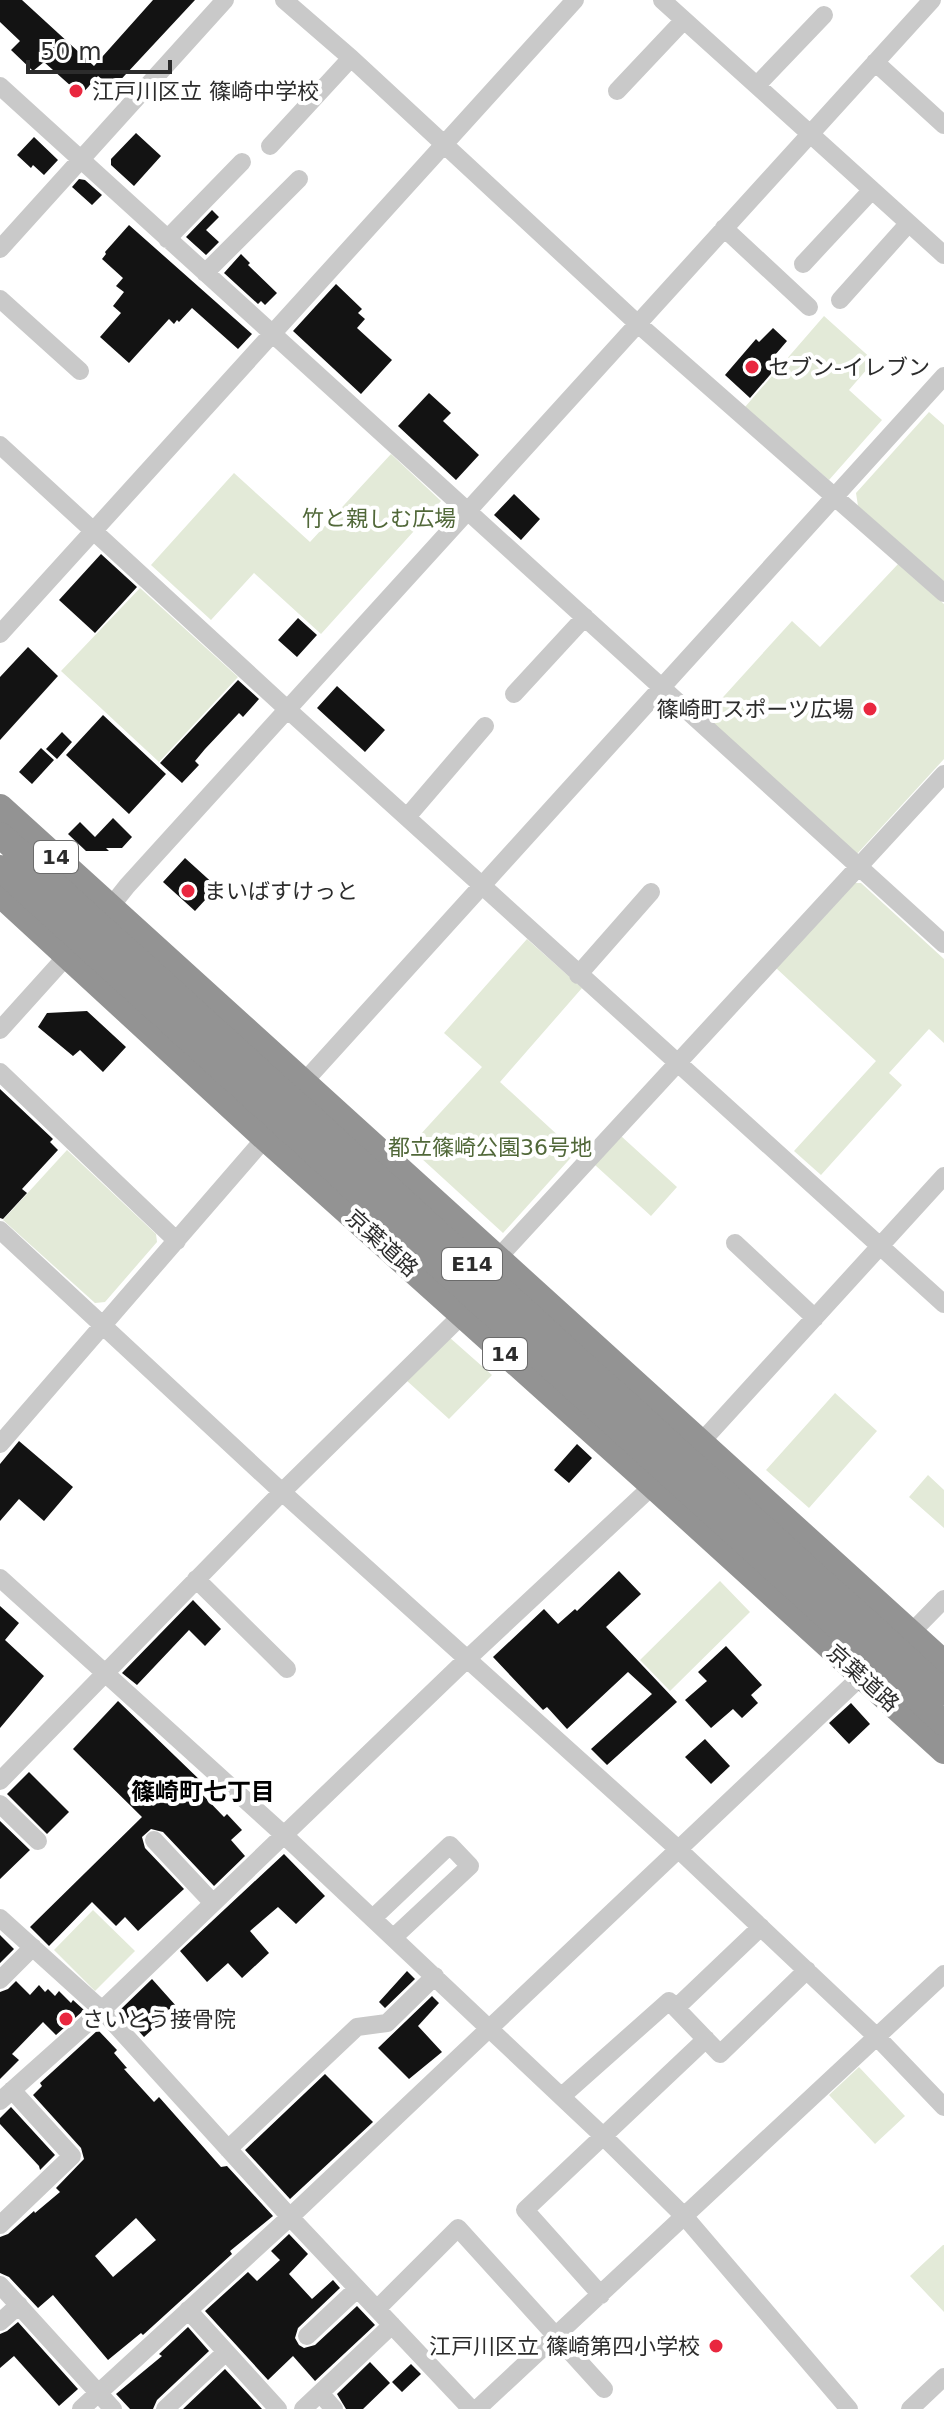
<svg xmlns="http://www.w3.org/2000/svg" width="944" height="2409" font-family="'DejaVu Sans','Noto Sans JP',sans-serif">
<style>
.green{fill:#e3ead8}
.building{fill:#131313;fill-rule:evenodd}
.lines{fill:none;stroke-linecap:round;stroke-linejoin:round}
.minor{stroke:#c9c9c9;stroke-width:18}
.highway{stroke:#939393;stroke-width:26}
.highway-bridge{stroke:#939393;stroke-width:26}
.poi-dot{fill:#e9273f;stroke:#fff;stroke-width:3}
.labels{text-anchor:middle;dominant-baseline:central;stroke-width:8;stroke-linejoin:round;paint-order:stroke}
.shield{fill:#fff;stroke:#6b6b6b;stroke-width:2}
.shield-label{font-size:20px;font-weight:bold;fill:#2c2c2c}
.poi-label{font-size:22px;fill:#2c2c2c;stroke:#fff;text-anchor:start}
.park-label{font-size:22px;fill:#516839;stroke:#fff}
.street-label{font-size:22px;fill:#2c2c2c;stroke:#fff}
.neighbourhood-label{font-size:24px;font-weight:bold;fill:#000;stroke:#fff}
</style>
<rect width="100%" height="100%" fill="#fff"/>
<!-- green -->
<path class="green" d="M824,316l50,45 -25,29 33,30 -53,60 -84,-73z
M929,412l15,13v157l-86,-76 -2,-13z
M391,454l50,47 -120,133 -67,-61 -43,47 -60,-55 83,-92 76,69z
M899,563l45,41v155l-88,96 -151,-138 87,-96 28,26z
M140,588l98,89 -79,85 -98,-91z
M854,883h7l83,76v84l-15,-14 -40,44 13,12 -81,90 -27,-24 82,-90 -100,-93z
M527,939l55,49 -82,94 76,70 -73,81 -94,-86 73,-80 -38,-34z
M621,1136l56,51 -26,29 -56,-51z
M67,1150l89,84 1,8 -52,60 -10,1 -92,-83z
M449,1337l43,38 -43,44 -43,-39z
M835,1393l42,38 -68,77 -43,-38z
M928,1475l16,15v38l-35,-31z
M720,1581l30,31 -80,79 -30,-31z
M93,1910l42,41 -40,40 -41,-41z
M859,2067l46,49 -30,28 -46,-49z
M943,2245h1v67l-34,-36z"/>
<!-- building -->
<path class="building" d="M0,0h22l72,66 59,-66h42l-82,88 -15,-12 -17,19 -37,-33 -11,9 -22,-21 9,-9 -20,-19z
M136,133l25,23 -27,30 -23,-21v-6z
M34,137l24,23 -14,15 -11,-10 -2,3 -14,-13z
M79,179l6,1 17,15 -10,10 -20,-18z
M212,210l7,7 -13,13 13,12 -13,13 -20,-18z
M129,225l123,109 -14,15 -46,-41 -13,14 -2,-2 -3,4 -5,-5 -40,44 -29,-26 21,-24 -8,-7 11,-14 -8,-6 7,-8 -21,-19 4,-5 -1,-2z
M241,254l9,9 -2,2 29,28 -12,12 -4,-4 -3,3 -34,-31z
M336,284l26,25 -4,4 7,6 -8,9 35,32 -31,34 -68,-63z
M773,328l14,13 -12,14 7,6 -32,37 -25,-23 31,-36 3,3z
M429,393l22,20 -8,8 36,34 -23,25 -58,-54z
M514,494l26,25 -19,21 -27,-25z
M101,554l36,33 -42,46 -36,-33z
M298,618l19,17 -20,22 -19,-17z
M28,647l30,29 -58,64v-63z
M238,680l21,19 -16,18 -4,-4 -34,36 -10,12 4,4 -17,18 -22,-20z
M337,686l48,44 -20,22 -48,-44z
M103,715l63,59 -37,40 -63,-59z
M62,732l10,10 -15,17 -11,-10z
M41,748l13,12 -22,24 -13,-12z
M113,818l19,19 -10,11h-16l3,3h-23l-18,-17 12,-12 15,15z
M185,858l32,29 -22,24 -32,-29z
M87,1011l39,36 -23,25 -23,-22 -7,6 -35,-29 9,-14z
M0,1089l53,50 -3,3 8,8 -36,39 5,4 -24,26 -3,-1z
M19,1441l54,46 -29,34 -25,-22 -19,22v-57z
M577,1444l15,14 -23,25 -15,-13z
M619,1571l22,23 -35,33 71,75 -70,63 -16,-16 61,-55 -24,-22 -61,57 -20,-22 -4,3 -50,-53 51,-48 14,15 17,-15 2,2z
M193,1600l28,29 -16,17 -16,-16 -52,55 -15,-12z
M0,1606l19,17 -14,17 39,36 -44,52z
M726,1646l36,39 -11,10 7,8 -16,15 -9,-9 -22,19 -26,-28 22,-19 -9,-9z
M118,1701l86,83 -6,6 26,27 3,-3 15,16 -11,10 14,16 -31,30 -51,-54 -12,-3 -9,8 3,11 39,41 -46,42 -13,-14 -9,9 -24,-24 -43,44 -19,-19 112,-110 -69,-68z
M851,1703l19,21 -21,20 -20,-21z
M705,1739l25,27 -19,18 -26,-27z
M29,1772l40,40 -22,22 -40,-40z
M0,1821l30,29 -30,29z
M284,1854l41,42 -29,28 -18,-17 -28,24 19,22 -27,25 -14,-15 -21,19 -27,-31z
M0,1935l14,14 -14,14z
M407,1971l8,8 -30,29 -6,-6z
M152,1979l25,28 -33,30 -24,-27z
M16,1981l14,14 9,-10 6,7 3,-3 7,7 4,-5 12,12 2,-3 11,10 -28,25 -13,-13 -31,32 7,6 -19,19v-87l8,-3z
M432,1996l7,7 -21,23 24,26 -33,27 -31,-31z
M98,2030l19,20 -3,3 13,15 -3,1 30,33 5,-5 62,70 6,-1 46,50 -43,35 2,3 -89,81 -2,-2 -33,27 -55,-65 -15,13 -29,-31 -9,-4v-36l8,-3 26,-23 1,2 25,-21 -4,-4 28,-29 -3,-11 -48,-53 9,-9 -2,-3zM136,2218l20,22 -43,37 -18,-21z
M325,2074l48,48 -83,77 -45,-49z
M11,2107l44,48 -15,15 -1,-4 -39,-42v-6z
M289,2234l19,20 -19,20 23,25 21,-19 7,8 -42,40 -3,10 4,7 5,3 11,-3 42,-39 18,19 -60,56 -22,-25 -25,24 -63,-69 43,-39 9,9 23,-21 -9,-9z
M18,2322l60,67 -19,17 -45,-50 -14,12v-34l7,-3z
M188,2327l21,24 -52,49 -4,9h-23l-14,-15 46,-38 -3,-2z
M370,2362l20,21 -27,26h-17l-9,-15z
M411,2364l10,10 -19,18 -10,-10z
M225,2369l37,40h-79z"/>
<g class="lines">
<!-- minor -->
<path class="minor" d="M284,0l67,58 287,266 306,269
M662,0l282,255
M875,62l69,63
M757,85l67,-70
M0,86l944,858
M617,91l67,-71
M270,146l81,-88
M724,228l85,79
M167,239l75,-77
M0,249l225,-249
M803,264l68,-73
M205,273l94,-94
M0,299l80,72
M840,300l68,-76
M0,445l287,264 657,595
M0,634l575,-634
M514,694l71,-77
M407,817l78,-91
M104,915l23,-29 805,-886
M578,975l73,-83
M0,1030l73,-81
M0,1072l177,169
M303,1083l641,-707
M0,1230l282,262 396,357 199,188 67,70
M735,1243l80,75
M497,1259l447,-485
M0,1444l265,-306
M693,1451l251,-275
M0,1578l284,257 319,301 82,81 164,192
M196,1579l91,90
M904,1640l40,-41
M0,1781l282,-289 180,-177
M0,1804l38,37
M154,1840l59,63
M0,1918l102,92 188,207 181,192
M373,1918l77,-73 20,21 -76,71
M0,1980l33,-33
M676,2008l85,-81
M562,2096l107,-95 51,53 87,-84
M0,2101l102,-91 364,-350 195,-182
M228,2149l129,-122 30,-4 48,-47
M0,2225l72,-69 -60,-66
M0,2285l113,124
M601,2295l-76,-85 181,-171
M377,2309l81,-81 146,161
M188,2310l90,99
M0,2322l19,-17
M307,2336l50,-47
M320,2393l14,16
M81,2409l209,-192 579,-548
M165,2409l61,-57
M303,2409l89,-84
M477,2409l467,-435
M910,2409l34,-32"/>
<!-- highway -->
<path class="highway" d="M0,807l944,856
M0,894l265,244 387,347 292,266"/>
<!-- highway-bridge -->
<path class="highway-bridge" d="M0,835l944,857
M0,868l944,855"/>
</g>
<!-- markers -->
<g class="poi-dot">
<circle cx="76" cy="91" r="8"/>
<circle cx="752" cy="367" r="8"/>
<circle cx="870" cy="709" r="8"/>
<circle cx="188" cy="891" r="8"/>
<circle cx="66" cy="2019" r="8"/>
<circle cx="716" cy="2346" r="8"/>
</g>
<g class="labels">
<!-- shield labels -->
<g class="shield">
<rect x="34" y="841" width="44" height="32" rx="6"/>
<rect x="442" y="1248" width="60" height="32" rx="6"/>
<rect x="483" y="1338" width="44" height="32" rx="6"/>
</g>
<g class="shield-label">
<text x="56" y="857">14</text>
<text x="472" y="1264">E14</text>
<text x="505" y="1354">14</text>
</g>
<!-- poi labels -->
<g class="poi-label">
<text x="92" y="91">江戸川区立 篠崎中学校</text>
<text x="768" y="367">セブン-イレブン</text>
<text x="854" y="709" text-anchor="end">篠崎町スポーツ広場</text>
<text x="204" y="891">まいばすけっと</text>
<text x="82" y="2019">さいとう接骨院</text>
<text x="700" y="2346" text-anchor="end">江戸川区立 篠崎第四小学校</text>
</g>
<!-- park labels -->
<g class="park-label">
<text x="379" y="518">竹と親しむ広場</text>
<text x="490" y="1147">都立篠崎公園36号地</text>
</g>
<!-- street labels -->
<g class="street-label">
<text transform="translate(382 1243) rotate(42)">京葉道路</text>
<text transform="translate(863 1678) rotate(42)">京葉道路</text>
</g>
<!-- neighbourhood labels -->
<g class="neighbourhood-label">
<text x="203" y="1792">篠崎町七丁目</text>
</g>
</g>
<!-- scale -->
<path d="M28 60v12h142v-12" fill="none" stroke="#2c2c2c" stroke-width="4"/>
<text x="40" y="60" font-size="24" fill="#2c2c2c" stroke="#ffffff" stroke-width="6" paint-order="stroke">50 m</text>
</svg>
